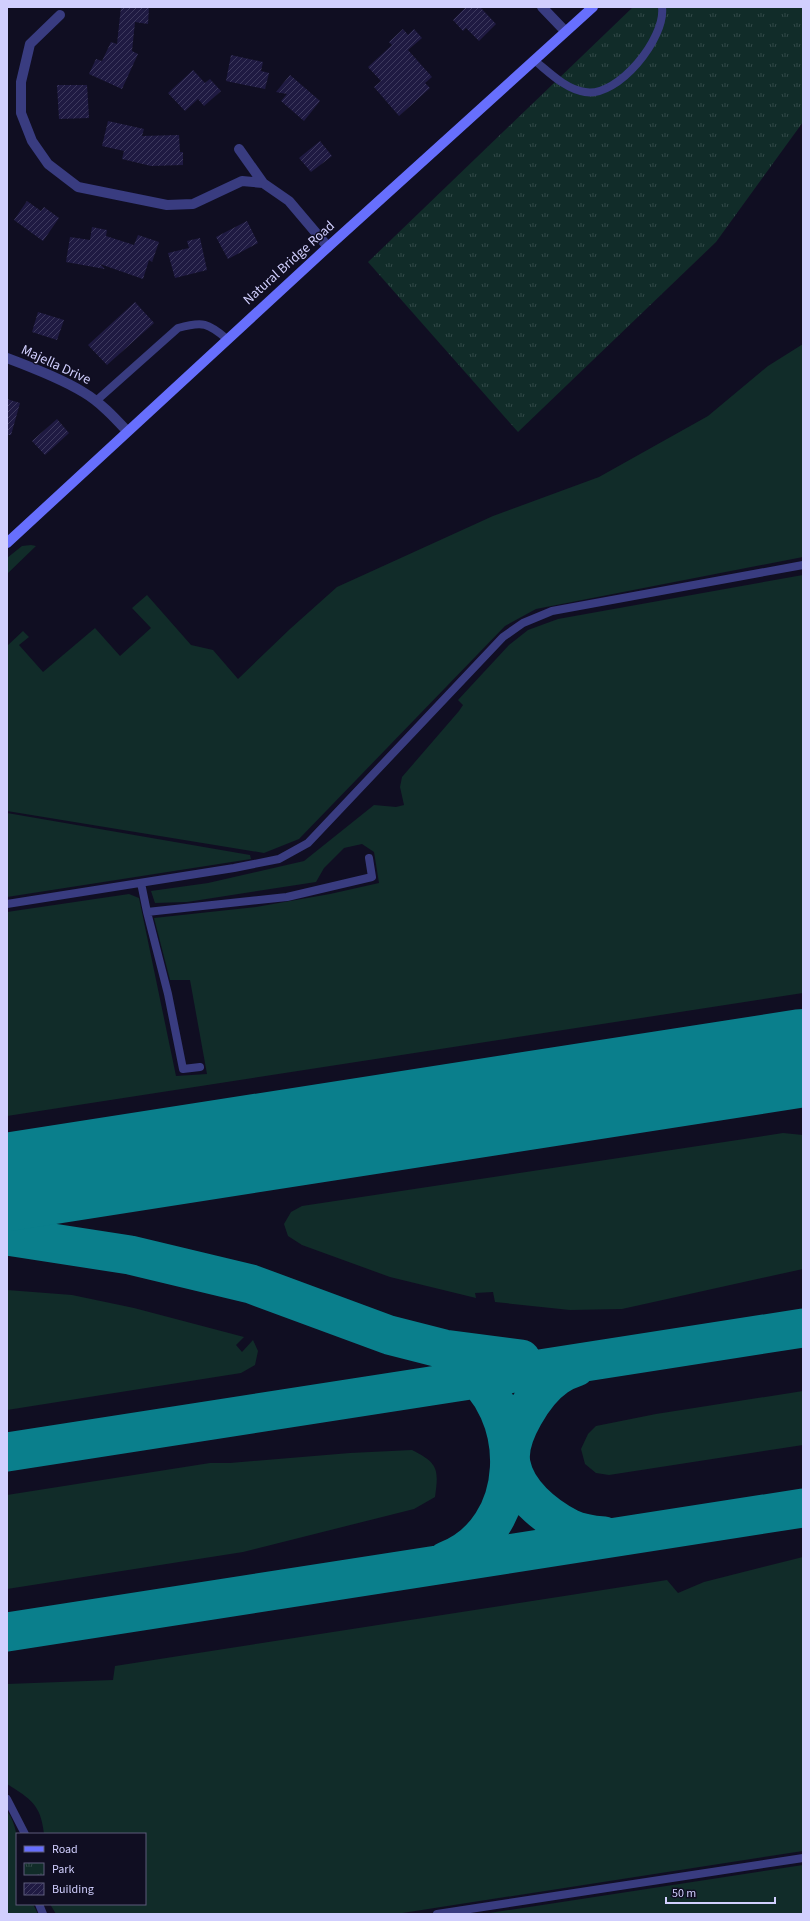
<svg xmlns="http://www.w3.org/2000/svg" width="810" height="1921" font-family="'Source Sans 3',sans-serif">
<style>
.grass{fill:#112c29}
.park{fill:url(#park-tufts)}
.lines{fill:none;stroke-linecap:round;stroke-linejoin:round}
.taxiway{stroke:#0a7f8c;stroke-width:39}
.runway{stroke:#0a7f8c;stroke-width:98}
.building{fill:url(#building-hatch)}
.service{stroke:#393c80;stroke-width:8}
.minor{stroke:#393c80;stroke-width:10}
.secondary{stroke:#676ffd;stroke-width:10}
.labels{text-anchor:middle;dominant-baseline:central;stroke-width:3;stroke-linejoin:round;paint-order:stroke}
.street-label{font-size:14px;fill:#d1cffe;stroke:#100e22}
</style>
<defs>
<pattern id="park-tufts" width="24" height="20" patternUnits="userSpaceOnUse"><rect width="24" height="20" fill="#112c29"/><path d="M3 7l-1-3M5 7V3M7 7l1-3M15 17l-1-3M17 17v-4M19 17l1-3" fill="none" stroke="#334a49"/></pattern>
<pattern id="building-hatch" width="6" height="6" patternUnits="userSpaceOnUse"><rect width="6" height="6" fill="#1f1a42"/><path d="M-1 1l2-2M0 6l6-6M5 7l2-2" fill="none" stroke="#3e3a5e"/></pattern>
</defs>
<rect width="100%" height="100%" fill="#100e22"/>
<!-- grass -->
<path class="grass" d="M803,344v213l-267,52 -31,17 -206,213 -35,14 -257,-42v-165l16,-15 6,6 -10,8 24,27 52,-44 25,28 31,-28 -19,-20 15,-13 44,50 22,5 25,29 52,-50 47,-42 156,-71 106,-39 109,-61 60,-50z
M31,545l5,1 -29,28v-16l15,-12z
M803,575v418l-796,123v-204l122,-18 10,4 37,178 31,-2 -17,-94h-20l-16,-62 102,-11 74,-13 49,-11 -5,-31 -12,-8 -18,4 -20,20 -8,14 -129,20 -32,1 -4,-12 57,-8 96,-22 70,-56 22,2 8,-2 -4,-18 2,-10 57,-66 4,-6 -5,-5 51,-55 19,-15 30,-11z
M7,813l243,42 1,4 -244,38z
M783,1133l20,2v134l-181,40 -52,1 -75,-8 -2,-10 -18,1 1,5 -86,-21 -88,-32 -14,-9 -4,-12 7,-12 11,-6z
M7,1290l65,5 62,13 110,29 -8,8 6,7 11,-12 5,11 -3,14 -14,8 -234,37z
M803,1391v54l-194,30 -13,-2 -11,-9 -4,-15 7,-15 8,-8 60,-12z
M412,1450c26,13 27,19 23,47l-21,12 -171,43 -236,37v-94l203,-32h20l120,-10z
M803,1557v294l-407,63h-340l-6,-10h95v-70h-101c-3,-29 -13,-35 -37,-50v-100l106,-4 2,-14 552,-86 11,13 26,-11z
M7,1811c17,22 10,65 10,93h16l5,10h-31z
M803,1865v49h-320z"/>
<!-- park -->
<path class="park" d="M633,7h170v115l-87,120 -198,190 -150,-170z"/>
<g class="lines">
<!-- taxiway -->
<path class="taxiway" d="M778,1062l25,2
M7,1236l123,19 121,29 138,51 55,14 77,10
M576,1367c-6,2 -13,5 -19,9 -22,15 -51,60 -46,88 5,28 33,51 58,64 10,5 23,7 35,8
M7,1452l796,-124
M446,1561c81,-31 83,-151 15,-196
M7,1632l796,-124"/>
<!-- runway -->
<path class="runway" d="M7,1182l796,-124"/>
</g>
<!-- building -->
<path class="building" d="M121,7h28l-1,17 -13,-2 -3,29 6,3 -16,35 -33,-15 7,-15 6,2 9,-19 6,2z
M466,7h14l16,17 -17,17 -13,-13 -3,3 -10,-11z
M403,29l5,6 6,-6 8,9 -14,12 24,27 -7,6 5,5 -31,28 -25,-29 7,-6 -13,-14 24,-22 -3,-3z
M231,55l32,7 -2,9 8,2 -4,16 -39,-8z
M193,70l12,13 5,-4 11,12 -17,15 -6,-7 -13,12 -17,-18z
M290,75l30,26 -16,20 -23,-20 6,-7 -11,-2z
M57,85h30l2,33 -30,1z
M108,121l36,8 -2,7 37,-1 1,17h3v13l-32,1 -29,-7 2,-8 -22,-5z
M320,141l12,15 -21,16 -12,-14z
M27,201l14,10 3,-4 15,11 -16,23 -29,-21z
M247,221l11,22 -30,16 -12,-22z
M92,227l15,3 -1,6 28,9 4,-10 21,7 -7,20 -3,-2 -6,19 -43,-15 5,5 -39,-7 4,-25 20,3z
M200,238l7,32 -32,8 -7,-25 21,-5 -2,-7z
M135,302l19,21 -47,42 -19,-20z
M38,312l26,8 -7,20 -25,-8z
M7,399l13,4 -9,32h-4z
M57,419l12,14 -24,22 -13,-14z"/>
<g class="lines">
<!-- service -->
<path class="service" d="M534,60c15,12 31,29 51,32 33,6 81,-54 77,-85
M96,401l82,-73c25,-7 30,-5 49,11
M141,883l6,29 140,-15 85,-20 -3,-19
M7,904l227,-36 45,-9 29,-16 195,-206 20,-14 29,-12 251,-46
M147,912l21,82 15,75 17,-2
M7,1799l18,35
M39,1904l4,10
M437,1914l366,-56"/>
<!-- minor -->
<path class="minor" d="M542,7l23,24
M60,15l-30,29 -9,38v31l11,28 16,23 30,23 89,18 26,-1 49,-23 21,2 26,18 39,46
M239,149l24,34
M7,358c24,9 55,21 76,34 17,10 31,25 44,39"/>
<!-- secondary -->
<path class="secondary" d="M7,543l321,-296 265,-240"/>
</g>
<g class="labels">
<!-- street labels -->
<g class="street-label">
<text transform="translate(289 263) rotate(-42)">Natural Bridge Road</text>
<text transform="translate(56 365) rotate(25)">Majella Drive</text>
</g>
</g>
<!-- border -->
<rect width="810" height="1921" fill="none" stroke="#d1cffe" stroke-width="16"/>
<!-- legend -->
<rect x="16" y="1833" width="130" height="72" fill="#100e22" stroke="#5d5b7a"/>
<rect x="24" y="1846" width="20" height="6" fill="#676ffd" stroke="#5d5b7a"/>
<text x="52" y="1853" font-size="12" fill="#d1cffe">Road</text>
<rect x="24" y="1863" width="20" height="12" fill="url(#park-tufts)" stroke="#5d5b7a"/>
<text x="52" y="1873" font-size="12" fill="#d1cffe">Park</text>
<rect x="24" y="1883" width="20" height="12" fill="url(#building-hatch)" stroke="#5d5b7a"/>
<text x="52" y="1893" font-size="12" fill="#d1cffe">Building</text>
<!-- scale -->
<path d="M666 1897v6h109v-6" fill="none" stroke="#d1cffe" stroke-width="2"/>
<text x="672" y="1897" font-size="12" fill="#d1cffe" stroke="#100e22" stroke-width="3" paint-order="stroke">50 m</text>
</svg>
